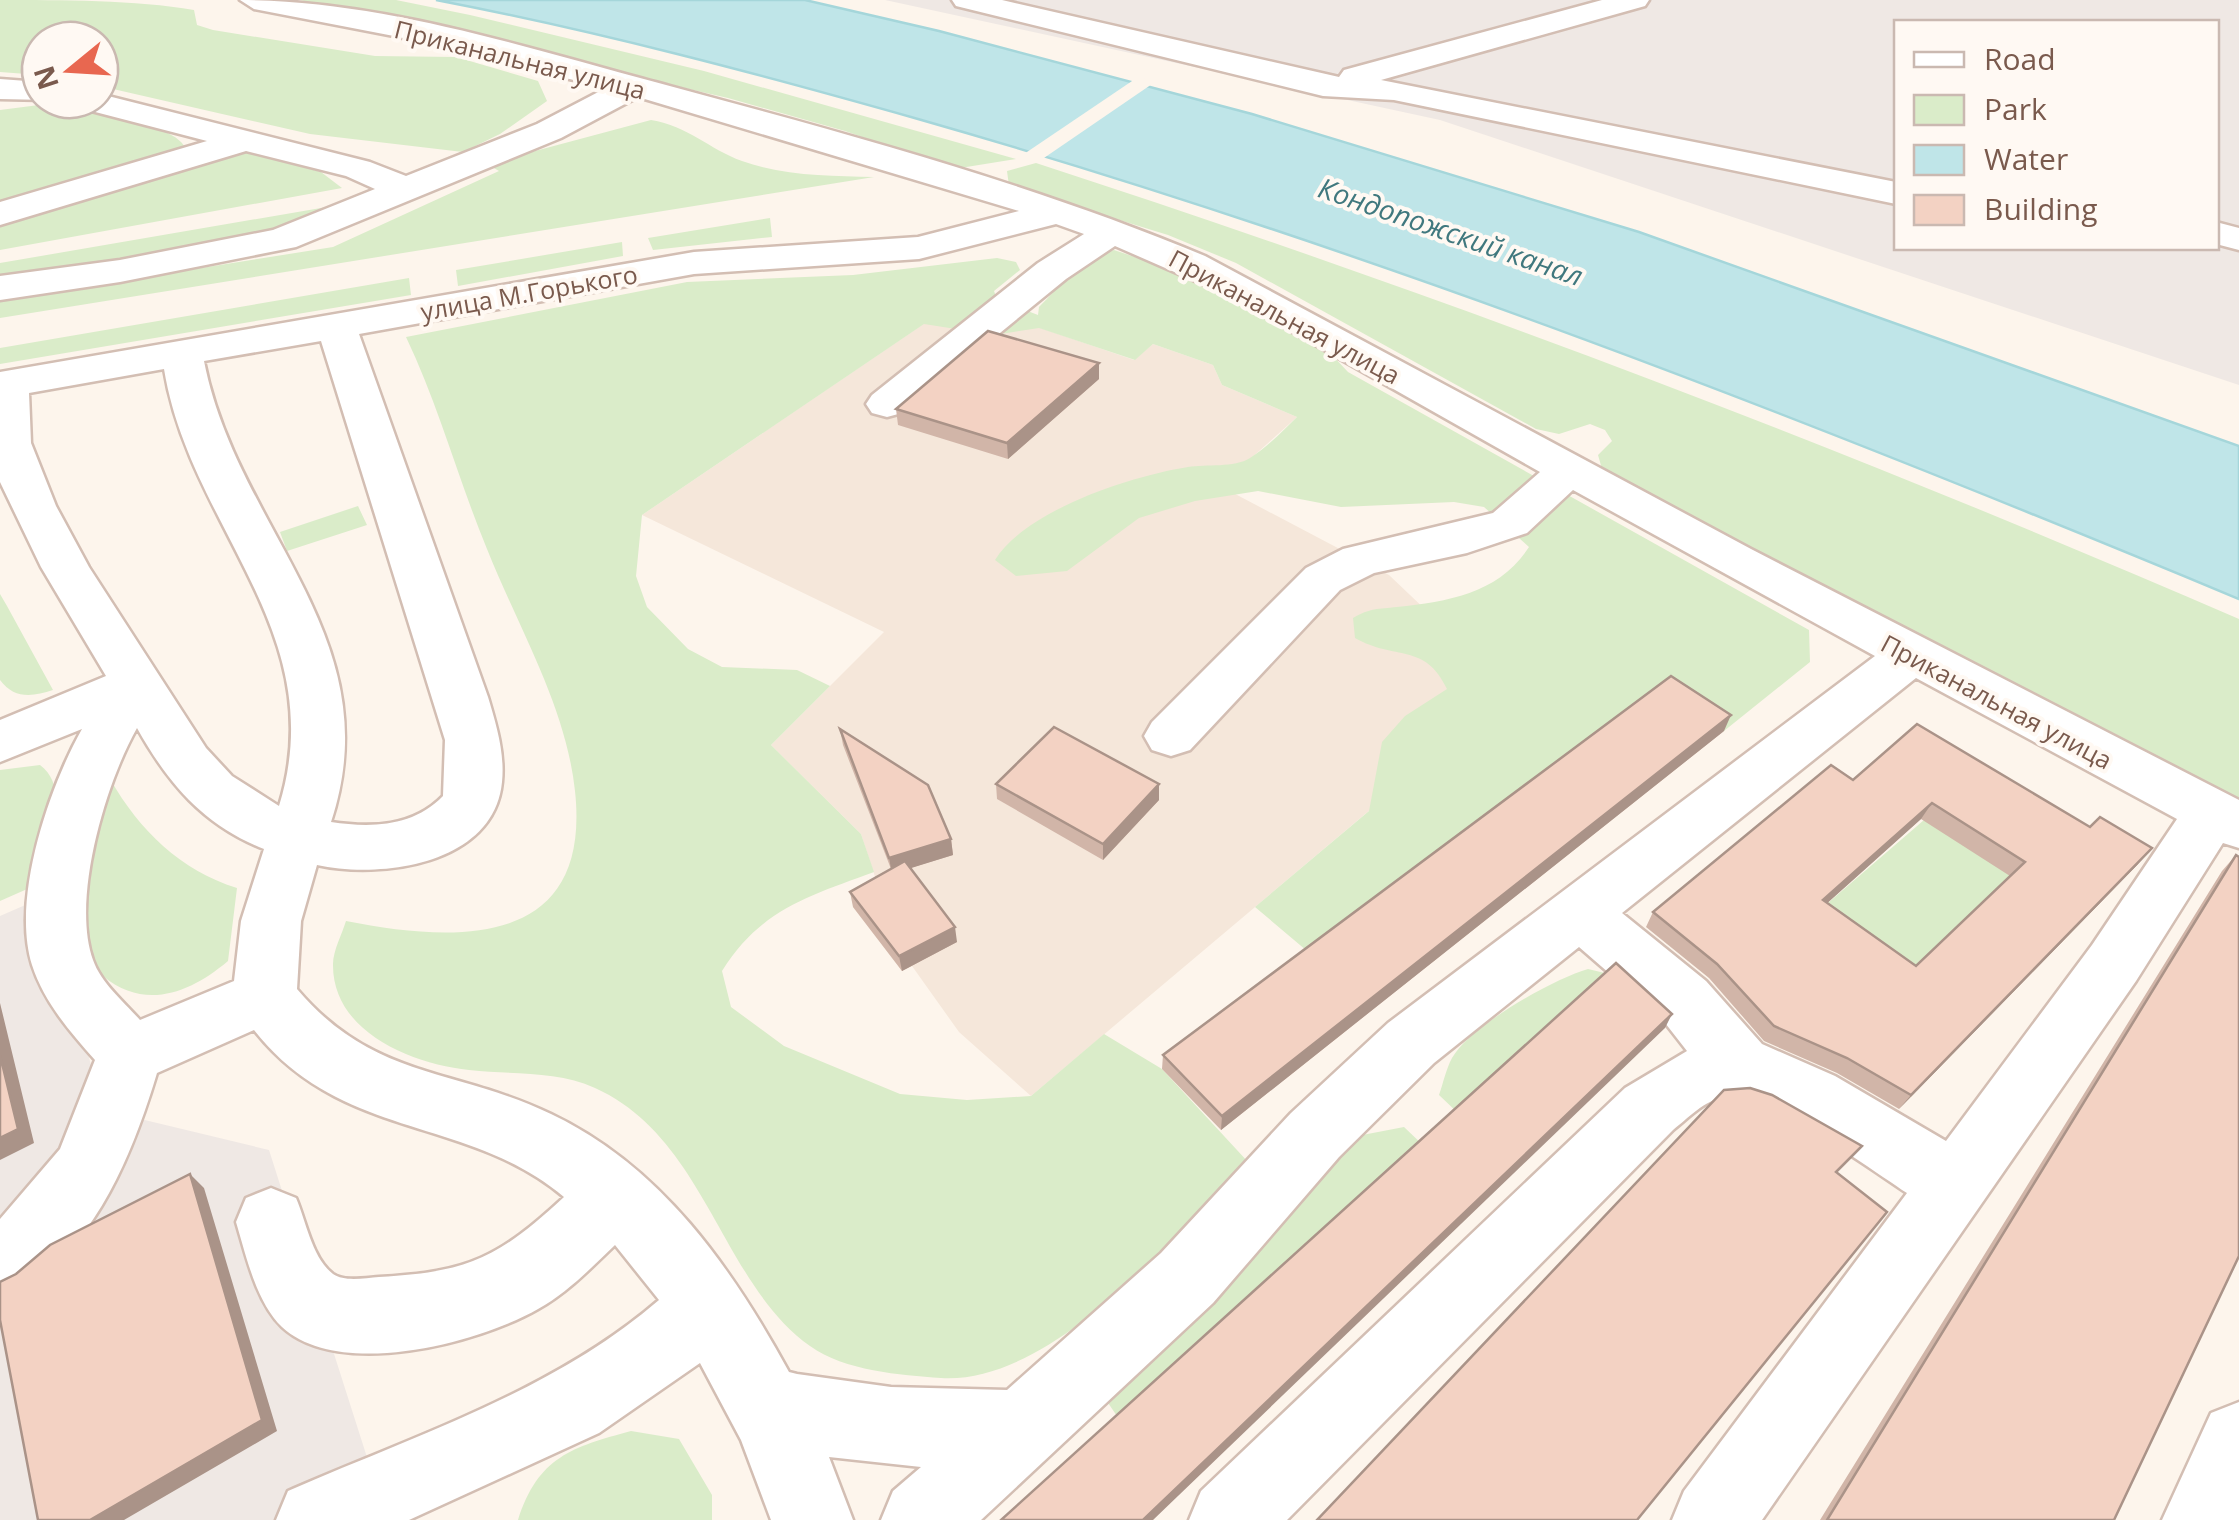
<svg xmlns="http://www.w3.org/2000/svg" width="2239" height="1520" font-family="'Open Sans',sans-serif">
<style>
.residential{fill:#f5e7da}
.industrial{fill:#efe8e4;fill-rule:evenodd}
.green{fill:#daecc9}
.water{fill:#bfe5e8;stroke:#a5d6da;stroke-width:2.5}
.pier{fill:#fdf5ec}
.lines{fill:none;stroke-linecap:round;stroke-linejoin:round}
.minor-casing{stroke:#d3beb3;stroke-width:5}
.minor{fill:#fff;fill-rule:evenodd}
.wall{fill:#d1b5a8;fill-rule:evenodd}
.shaded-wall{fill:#aa9388}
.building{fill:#f3d2c3;stroke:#aa9388;stroke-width:2.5;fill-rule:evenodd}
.labels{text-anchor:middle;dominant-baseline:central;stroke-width:8;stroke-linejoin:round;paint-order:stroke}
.far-street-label{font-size:25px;fill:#7a5a4d;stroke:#fff9f3}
.far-water-label{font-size:28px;font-style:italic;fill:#40787e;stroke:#fff9f3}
</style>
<rect width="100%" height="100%" fill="#fdf5ec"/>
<!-- residential -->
<path class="residential" d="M959,300l175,60 19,-16 60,21 9,20 75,32 -77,69 169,89 122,116 -480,405 -72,-64 -47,-66 -10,5 -49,-64 27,-15 -19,-58 -90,-89 113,-113 -242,-117z"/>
<!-- industrial -->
<path class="industrial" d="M885,0h1354v385l-799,-265zM1896,22h320v226h-320z
M46,896l57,214 166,40 118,370h-387v-604z"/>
<!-- green -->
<path class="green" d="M0,0c61,0 136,0 194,10l3,15 16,5 162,26 81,1 82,24 9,20 -47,33 -37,18 -153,-18 -210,-48v-46h-60v35l-40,-3z
M300,0h96l74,15 234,56 312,88 -62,10 -109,-38 -117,-33z
M39,105c29,4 140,16 147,45l-186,59v-99z
M651,120c37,6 58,29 91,41 42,15 88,15 132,16l-874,141v-18l333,-53 166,-76 -12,-7z
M240,150l81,22 21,16 -342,62v-30z
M1036,163c409,133 809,285 1203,456v190l-86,-42 -551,-298 -4,-14 14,-14 -7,-11 -15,-6 -31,10 -23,-5 -300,-166 -68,-28 -159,-49 -2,-15z
M350,203l-104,37 -246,40v-17z
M770,218l2,19 -119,13 -5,-12z
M622,242l1,14 -165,30 -2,-16z
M1114,250l87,29 131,76 16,17 461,258 1,32 -86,69 -411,225 -58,-49 114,-96 13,-69 23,-26 42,-27c-22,-47 -52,-28 -92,-51l-2,-20c17,-10 25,-9 44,-11 53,-6 102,-14 132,-60l-45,-40 -30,-5 -113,5 -83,-16 -63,10 -56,17 -72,53 -51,5 -21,-16c31,-50 136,-84 193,-93 18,-3 46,1 62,-9 16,-10 33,-27 47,-41l-75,-32 -9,-20 -60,-21 -18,16 -96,-32 -45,7 -70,-11 -282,191 -6,61 11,31 41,42 34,18 75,3 33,16 -59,59 90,89 13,38c-65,24 -113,37 -152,99l9,36 53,39 116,48 67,6 64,-4 73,-62 58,35 87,94c-73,72 -197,222 -308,215 -41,-3 -96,-7 -131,-32 -89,-63 -104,-208 -215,-258 -39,-18 -84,-13 -126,-18 -57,-6 -137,-38 -136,-106 0,-13 9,-30 13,-43 111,22 246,28 229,-130 -9,-85 -57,-164 -88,-242 -29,-70 -48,-143 -81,-212l281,-55 166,-7 144,-17 19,4 4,8 -26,21 3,8 41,16 1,-8c23,-23 43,-49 75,-57z
M409,278l2,17 -411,69v-16z
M358,506l9,19 -80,26 -7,-19z
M0,594l7,12 46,84c-21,7 -39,9 -53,-10z
M40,765c35,26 3,87 -6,121l-34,15v-131z
M110,779c30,52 70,91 127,109l-9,73c-38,32 -83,50 -125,15 -11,-8 -26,-22 -27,-37 -5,-52 19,-110 34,-160z
M1924,820l39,25 68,15 -126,121 -91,-66z
M1588,969l25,6 -154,139 -20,-19c4,-11 7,-26 13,-37 18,-32 101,-79 136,-89z
M1404,1127l21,20 -304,275 -21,-31 252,-254z
M631,1431l48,8 33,56v25h-194c20,-63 54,-73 113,-89z"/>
<!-- water -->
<path class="water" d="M436,0h369l134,31 313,83 387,118 600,214v153c-433,-180 -869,-351 -1321,-480 -159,-45 -320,-88 -482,-119z"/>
<!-- pier -->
<path class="pier" d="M1138,77l17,5 -114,78 -17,-6z"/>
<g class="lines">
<defs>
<path id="minor" d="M240,0c139,0 281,46 415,82 185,50 373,100 550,174l546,293 488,251v48l-16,-5 -87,138 -374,539h-90l12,-29 223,-298c-35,-23 -145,-103 -183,-96 -19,3 -37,22 -51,33l-386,390h-98l12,-29 424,-403 62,-37 -25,-32 -83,-72 -145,116 -95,94 -126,146 -232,217h-100l12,-29 28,-24 -92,-10 24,63h-82l-30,-80 -41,-77 -101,70 -190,87h-133l12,-29c126,-55 266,-100 371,-191l-44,-55c-24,23 -48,48 -77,64 -59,34 -199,71 -256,18 -26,-25 -36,-72 -46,-105l10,-24 25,-10 25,10c10,23 16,60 37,76 11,8 32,4 46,3 90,-5 119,-19 185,-80 -97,-82 -223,-56 -310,-167l-97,43c-26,86 -68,191 -157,227v-81l60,-70 35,-89c-25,-28 -51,-58 -63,-95 -21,-67 17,-177 50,-236l-82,33v-42l106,-44 -65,-109 -41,-85v-110l694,-120 224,-15 101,-26 -381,-114 -77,41 -265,109 -176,35 -120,18v-24l120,-16 153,-30 102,-41 -29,-13 -100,-25 -246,74v-23l207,-61 -131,-34 -5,-7h29v-6l270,68 36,14 131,-52 69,-36 -207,-51 -145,-28zM1056,224l28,10 -46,29 -166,132 -6,9 6,9 15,4 15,-4 164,-134 49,-33 112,49 313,177 -47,41 -150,36 -37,19 -154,154 -8,14 8,14 19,6 19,-6 150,-160 34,-17 93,-20 60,-20 46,-43 302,166 -487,367 -97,90 -130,140 -154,137 -116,-3 -94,-13 -8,-2c-57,-104 -128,-206 -238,-258 -98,-47 -177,-34 -254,-125l4,-68 16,-56c63,14 177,0 185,-83 3,-29 -6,-58 -14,-85l-129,-363 335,-60 225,-15zM321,341l124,399 -2,56c-30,31 -72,32 -112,26 61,-185 -94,-291 -127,-461zM164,369c26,160 169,263 115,437l-47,-30 -26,-28 -117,-181 -33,-61 -25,-63 -2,-50zM1916,678l261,141 -85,126 -146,196 -111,-65 -73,-32 -56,-63 -84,-68zM137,728c31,55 66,97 127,121l-23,72 -7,60 -94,39c-16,-18 -39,-37 -47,-60 -22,-61 13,-178 44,-232z
M952,0h50l337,77 5,-7 258,-70h47l-4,6 -264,74 515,102v22l-502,-104 -71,-4 -367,-90z
M0,79l40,3v18h7l-47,-1z
M2216,222l23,6v22l-23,-6z
M2239,1402v118h-77l49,-107z"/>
</defs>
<!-- minor casing -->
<use href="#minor" class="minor-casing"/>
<!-- minor -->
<use href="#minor" class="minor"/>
</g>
<!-- wall -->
<path class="wall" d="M1099,379l-91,80 -110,-34 -2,-16z
M840,729l111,110 2,16 -43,13 47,74 -55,29 -49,-64 -3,-15 41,-23 -48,-124z
M1724,731l-503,399 -59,-61 1,-14z
M1853,780l285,84 -239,245 -62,-36 -73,-32 -55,-63 -63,-51 7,-15zM1921,819l89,57 -94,90 -89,-63z
M996,784l163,16 -56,60 -106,-61z
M2236,855l-122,665h-294l402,-649z"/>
<!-- shaded-wall -->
<path class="shaded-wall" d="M1099,363v16l-91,80 -1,-16z
M1731,715l-7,16 -503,399 1,-14z
M1159,784v16l-56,60v-16z
M1932,803l-11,16 -107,96 9,-15z
M951,839l2,16 -61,19 -3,-16z
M2152,848l-14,16 -239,245 12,-14z
M955,927l2,15 -55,29 -3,-15z
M0,1003l34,140 -34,17z
M1672,1014l-7,14 -512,492h-10z
M190,1174l14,14 73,243 -153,89h-34z"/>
<!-- building -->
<path class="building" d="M988,331l111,32 -92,80 -111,-34z
M1671,676l60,39 -509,401 -59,-61z
M1917,724l173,103 10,-10 52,31 -241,247 -64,-37 -73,-32 -57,-62 -64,-52 178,-147 22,15zM1932,803l93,59 -109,104 -93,-66z
M1054,727l105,57 -56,60 -107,-60z
M840,729l88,56 23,54 -62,19z
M2236,855l3,2v399l-125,264h-287z
M905,861l50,66 -56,29 -49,-64z
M1616,963l56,51 -529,506h-142z
M0,1055l18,74 -18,9z
M1750,1088l22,7 90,51 -26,26 51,40 -250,308h-320l407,-430z
M190,1174l72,246 -172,100h-52l-38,-200v-38l16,-8 34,-29z"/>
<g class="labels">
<!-- far-street labels -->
<g class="far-street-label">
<text transform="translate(520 59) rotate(14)">Приканальная улица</text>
<text transform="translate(529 292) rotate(-10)">улица М.Горького</text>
<text transform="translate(1285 316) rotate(28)">Приканальная улица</text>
<text transform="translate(1997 701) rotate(28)">Приканальная улица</text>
</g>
<!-- far-water labels -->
<g class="far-water-label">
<text transform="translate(1451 231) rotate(19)">Кондопожский канал</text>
</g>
</g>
<!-- legend -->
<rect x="1894" y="20" width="325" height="230" fill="#fff9f3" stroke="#cab9b1" stroke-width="2.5"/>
<rect x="1914" y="52" width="50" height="15" fill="#ffffff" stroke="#cab9b1" stroke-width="2.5"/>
<text x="1984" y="70" font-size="30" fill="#7a5a4d">Road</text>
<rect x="1914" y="95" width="50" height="30" fill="#daecc9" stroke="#cab9b1" stroke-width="2.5"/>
<text x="1984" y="120" font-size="30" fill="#7a5a4d">Park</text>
<rect x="1914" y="145" width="50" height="30" fill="#bfe5e8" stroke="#cab9b1" stroke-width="2.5"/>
<text x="1984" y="170" font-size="30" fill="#7a5a4d">Water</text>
<rect x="1914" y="195" width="50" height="30" fill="#f3d2c3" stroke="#cab9b1" stroke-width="2.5"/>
<text x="1984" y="220" font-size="30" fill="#7a5a4d">Building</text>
<!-- north arrow -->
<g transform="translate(70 70) rotate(252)"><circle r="48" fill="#fff9f3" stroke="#cab9b1" stroke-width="2.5"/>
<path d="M0-8L18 38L0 25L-18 38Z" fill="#e86750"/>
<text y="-15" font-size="28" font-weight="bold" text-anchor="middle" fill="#7a5a4d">N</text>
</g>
</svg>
